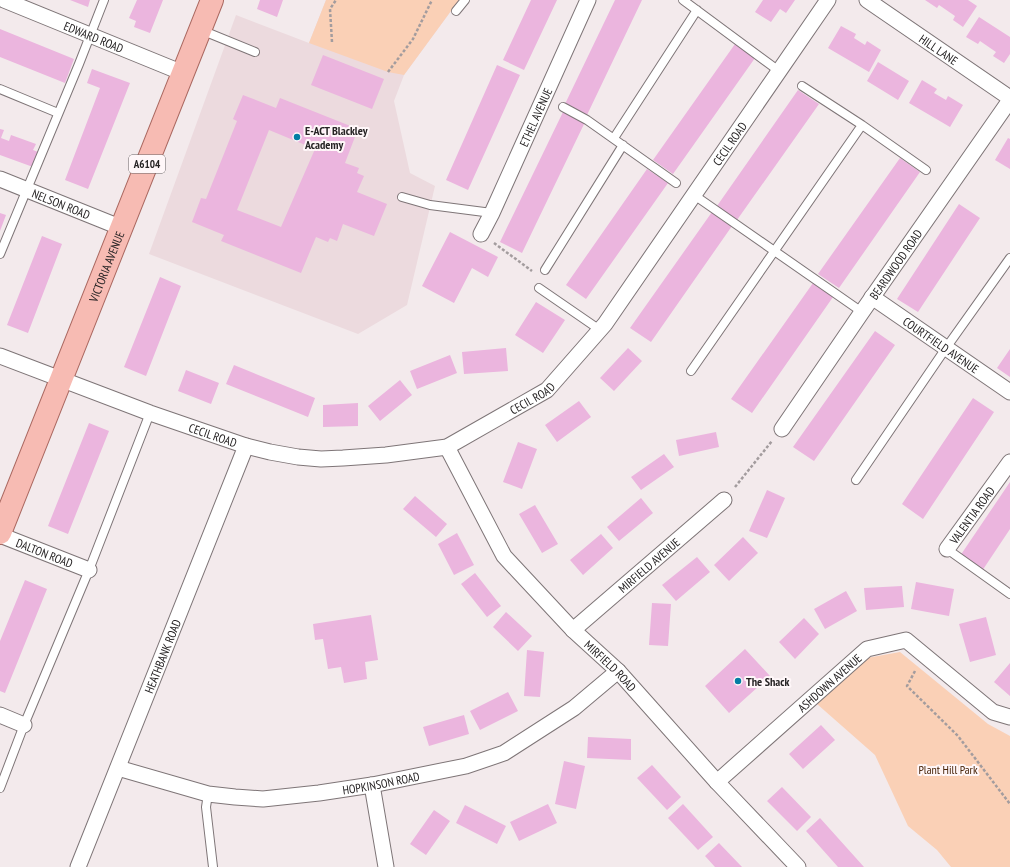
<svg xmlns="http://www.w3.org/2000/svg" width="1010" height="867" font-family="'PT Sans Narrow',sans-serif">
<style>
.built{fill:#ecdade}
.green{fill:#fad0b6}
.building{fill:#ebb5de;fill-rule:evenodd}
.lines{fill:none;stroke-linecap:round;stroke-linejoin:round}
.service-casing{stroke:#7e7577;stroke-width:10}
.minor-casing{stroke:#7e7577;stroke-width:17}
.primary-casing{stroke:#aa6860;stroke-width:24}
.path{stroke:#a39c9e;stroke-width:2.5;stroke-dasharray:3 2;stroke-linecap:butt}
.service{stroke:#fff;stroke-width:8}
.minor{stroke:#fff;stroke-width:15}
.primary{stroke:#f7bbb3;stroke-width:22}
.poi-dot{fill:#037da4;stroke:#fff7f9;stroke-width:1.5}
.labels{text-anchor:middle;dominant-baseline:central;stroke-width:4;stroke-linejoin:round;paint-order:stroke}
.shield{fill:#fff7f9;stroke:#676364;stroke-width:1}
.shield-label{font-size:11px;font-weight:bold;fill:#262324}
.street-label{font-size:12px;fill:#262324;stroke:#fff7f9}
.poi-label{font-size:12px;font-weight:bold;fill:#262324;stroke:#fff7f9;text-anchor:start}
.park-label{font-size:12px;fill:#472307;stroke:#fff7f9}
</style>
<rect width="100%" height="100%" fill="#f3eaec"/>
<!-- built -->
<path class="built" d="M326,0h133l-55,75 -10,26 16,72 25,13 -28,119 -49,29 -209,-80 87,-239 73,28z"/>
<!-- green -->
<path class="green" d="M326,0h133l-55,75 -16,-3 -79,-29z
M900,652l88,72 22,12v131h-59l-14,-17 -29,-24 -33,-71 -58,-51 50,-46z"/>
<!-- building -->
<path class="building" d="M70,0h20l-2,7z
M137,0h26l-13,33 -16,-6 2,-6 -7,-3z
M260,0h23l-6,17 -20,-8z
M531,0h26l-33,70 -21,-10z
M615,0h27l-55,115 -22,-11z
M763,0h32l-9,13 -6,-4 -9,13 -16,-10z
M925,0h43l9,6 -14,21 -10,-7 2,-4 -16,-11 -2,3z
M979,17l31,20v17l-6,9 -11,-7 3,-4 -16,-11 -2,3 -12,-7z
M841,26l15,8 -2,4 11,7 2,-4 14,9 -12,22 -41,-24z
M0,29l74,30 -9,24 -65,-26z
M735,44l20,14 -82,116 -20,-14z
M323,55l61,24 -12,30 -61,-24z
M878,62l31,19 -11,19 -31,-19z
M497,65l23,10 -52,115 -22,-10z
M92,69l38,14 -42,106 -23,-9 35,-92 -13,-5z
M922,80l15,9 -3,4 12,7 2,-4 15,9 -13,22 -41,-24z
M798,90l21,14 -82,116 -20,-14z
M243,95l33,13 4,-10 78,31 -13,34 14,5 -2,5 7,3 -7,16 30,12 -13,32 -31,-12 -6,17 -7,-3 -2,4 -12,-5 -15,36 -80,-32 3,-6 -32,-13 9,-24 5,1 31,-78 -4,-2zM269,130l46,19 -34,78 -44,-17z
M563,112l22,10 -63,131 -22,-11z
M0,129l4,1 -3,8 8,3 2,-6 25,9 -3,6 5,2 -5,15 -33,-12z
M1008,138l2,1v30l-15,-9z
M900,158l20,14 -81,116 -21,-14z
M647,169l21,14 -82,116 -20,-14z
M959,204l21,14 -62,94 -21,-13z
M712,212l20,14 -81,116 -21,-14z
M0,213l6,2 -6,16z
M450,232l48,25 -10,20 -16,-9 -18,35 -32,-17z
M42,236l20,8 -34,89 -21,-8z
M160,277l21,9 -35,90 -22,-9z
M813,283l20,14 -81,116 -21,-14z
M536,302l29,18 -22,33 -28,-18z
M875,331l20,14 -81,116 -21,-14z
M506,348l2,23 -44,3 -2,-22z
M628,348l14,13 -28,30 -14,-13z
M1010,349v28l-13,-9z
M450,355l7,18 -40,16 -7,-18z
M234,365l81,33 -7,19 -82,-33z
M186,370l33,13 -8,21 -33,-13z
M400,380l12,15 -32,26 -12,-15z
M973,398l21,14 -71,107 -21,-15z
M579,401l12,16 -34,25 -12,-17z
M358,403v23l-35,1v-22z
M89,423l20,8 -41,103 -20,-8z
M716,432l3,15 -40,9 -3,-16z
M518,442l19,7 -15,40 -19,-7z
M664,454l10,13 -33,23 -10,-13z
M1010,482v47l-28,42 -22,-15z
M767,490l18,8 -18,40 -18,-7z
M415,496l32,28 -11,13 -33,-28z
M641,498l12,15 -34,28 -12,-14z
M535,505l23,39 -16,9 -23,-39z
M457,533l17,32 -20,10 -16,-31z
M601,534l12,14 -30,27 -13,-15z
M743,537l15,16 -29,28 -15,-16z
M697,557l13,15 -34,29 -14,-16z
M475,573l26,33 -14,11 -26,-33z
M25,580l22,9 -42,104 -5,-2v-50z
M916,582l38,7 -5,27 -38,-7z
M902,586l2,21 -38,3 -2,-22z
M846,591l11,20 -32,18 -11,-20z
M652,603l19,1 -3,42 -19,-1z
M506,612l26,24 -14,15 -25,-24z
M371,615l7,45 -13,2 2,17 -23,4 -3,-16 -13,2 -5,-30 -8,1 -2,-16z
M986,617l10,38 -26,7 -11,-38z
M804,618l15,16 -24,25 -16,-17z
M745,649l25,27 -41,37 -24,-27z
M527,650l17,2 -4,45 -16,-1z
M1010,663v33l-16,-14z
M508,692l10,19 -38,19 -10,-19z
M464,715l5,19 -40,12 -6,-19z
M821,725l14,15 -32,29 -14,-15z
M588,737l43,2v21l-44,-2z
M564,761l21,5 -9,43 -21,-5z
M652,765l29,32 -14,13 -30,-32z
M782,787l29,30 -14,14 -30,-30z
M548,804l9,19 -38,18 -9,-19z
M683,804l30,33 -15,13 -30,-32z
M465,805l41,21 -9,18 -41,-21z
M434,810l16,11 -24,34 -16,-11z
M820,818l44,49h-26l-32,-36z
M719,843l23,24h-27l-10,-11z"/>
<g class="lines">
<defs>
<path id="service" d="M683,0l96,71
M456,11l9,-11
M201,30l54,22
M802,86l60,39 64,45
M0,89l58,24
M563,107l24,13 89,63
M614,138l83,-128
M694,195l168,117
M402,197l28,8 62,8
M0,254l79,-190 25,-64
M545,270l78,-125
M539,288l61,42
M691,371l171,-246
M856,480l90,-132 64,-90
M947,549l63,45
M0,788l24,-63 65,-155 61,-157
M208,794l-2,13 7,60"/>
<g id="minor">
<path id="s1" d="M4,0l179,73"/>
<path id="s2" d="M867,0l143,98"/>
<path id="s3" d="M0,179l122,49"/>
<path id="s4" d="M481,234l11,-21 96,-213"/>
<path id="s5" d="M872,297l138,95"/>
<path id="s6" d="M0,356l150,57 96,33 24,6 28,5 23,2 22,-1 43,-3 61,-8 100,-57 58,-66 223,-324"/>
<path id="s7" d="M782,429l80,-117 148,-212"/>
<path id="s8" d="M447,447l57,109 69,74 45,41 99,111 81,85"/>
<path id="s9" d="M0,535l89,35"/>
<path id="s10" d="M947,549l63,-87"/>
<path id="s11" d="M573,630l151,-130"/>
<path d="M0,715l24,10"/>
<path id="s12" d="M118,768l90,26 27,3 28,2 56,-6 53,-8 94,-19 38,-13 70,-45 44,-37"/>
<path id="s13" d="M717,782l150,-133 39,-9 87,72 17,5"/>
<path d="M372,785l14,82"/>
<path id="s14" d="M78,867l168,-421"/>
</g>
<g id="primary">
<path id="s15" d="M0,533l212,-533"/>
</g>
</defs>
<!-- service casing -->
<use href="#service" class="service-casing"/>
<!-- minor casing -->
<use href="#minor" class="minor-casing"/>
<!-- primary casing -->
<use href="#primary" class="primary-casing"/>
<!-- path -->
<path class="path" d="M332,42l-2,-33 6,-9
M388,72l25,-33 19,-39
M494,243l38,28
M735,487l37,-46
M915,671l-8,15 51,50 52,68"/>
<!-- service -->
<use href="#service" class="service"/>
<!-- minor -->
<use href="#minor" class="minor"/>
<!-- primary -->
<use href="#primary" class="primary"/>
</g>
<!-- markers -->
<g class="poi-dot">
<circle cx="297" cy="137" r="4"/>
<circle cx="738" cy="681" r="4"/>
</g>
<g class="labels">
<!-- shield labels -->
<rect class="shield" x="129" y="155" width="36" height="18" rx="3"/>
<g class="shield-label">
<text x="147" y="164">A6104</text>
</g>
<!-- street labels -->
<g class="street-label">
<text stroke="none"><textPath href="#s1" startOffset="97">EDWARD ROAD</textPath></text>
<text stroke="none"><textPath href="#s2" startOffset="87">HILL LANE</textPath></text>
<text stroke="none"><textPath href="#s4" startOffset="129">ETHEL AVENUE</textPath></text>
<text stroke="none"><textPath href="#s6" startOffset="887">CECIL ROAD</textPath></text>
<text stroke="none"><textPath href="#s3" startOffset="66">NELSON ROAD</textPath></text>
<text stroke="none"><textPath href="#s7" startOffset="200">BEARDWOOD ROAD</textPath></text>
<text stroke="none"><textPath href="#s15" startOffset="287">VICTORIA AVENUE</textPath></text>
<text stroke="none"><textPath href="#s5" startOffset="84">COURTFIELD AVENUE</textPath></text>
<text stroke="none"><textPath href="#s6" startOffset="563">CECIL ROAD</textPath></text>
<text stroke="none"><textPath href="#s6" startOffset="227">CECIL ROAD</textPath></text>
<text stroke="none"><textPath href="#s10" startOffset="42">VALENTIA ROAD</textPath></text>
<text stroke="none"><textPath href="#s9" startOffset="48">DALTON ROAD</textPath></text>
<text stroke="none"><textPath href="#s11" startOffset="100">MIRFIELD AVENUE</textPath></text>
<text stroke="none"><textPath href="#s14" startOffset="227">HEATHBANK ROAD</textPath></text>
<text stroke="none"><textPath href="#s8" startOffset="276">MIRFIELD ROAD</textPath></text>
<text stroke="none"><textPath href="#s13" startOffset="150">ASHDOWN AVENUE</textPath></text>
<text stroke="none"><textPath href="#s12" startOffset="268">HOPKINSON ROAD</textPath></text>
</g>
<!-- poi labels -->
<g class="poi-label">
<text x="305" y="130">E-ACT Blackley<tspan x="305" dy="14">Academy</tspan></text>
<text x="746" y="681">The Shack</text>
</g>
<!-- park labels -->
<g class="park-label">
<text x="948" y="769">Plant Hill Park</text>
</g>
</g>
</svg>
